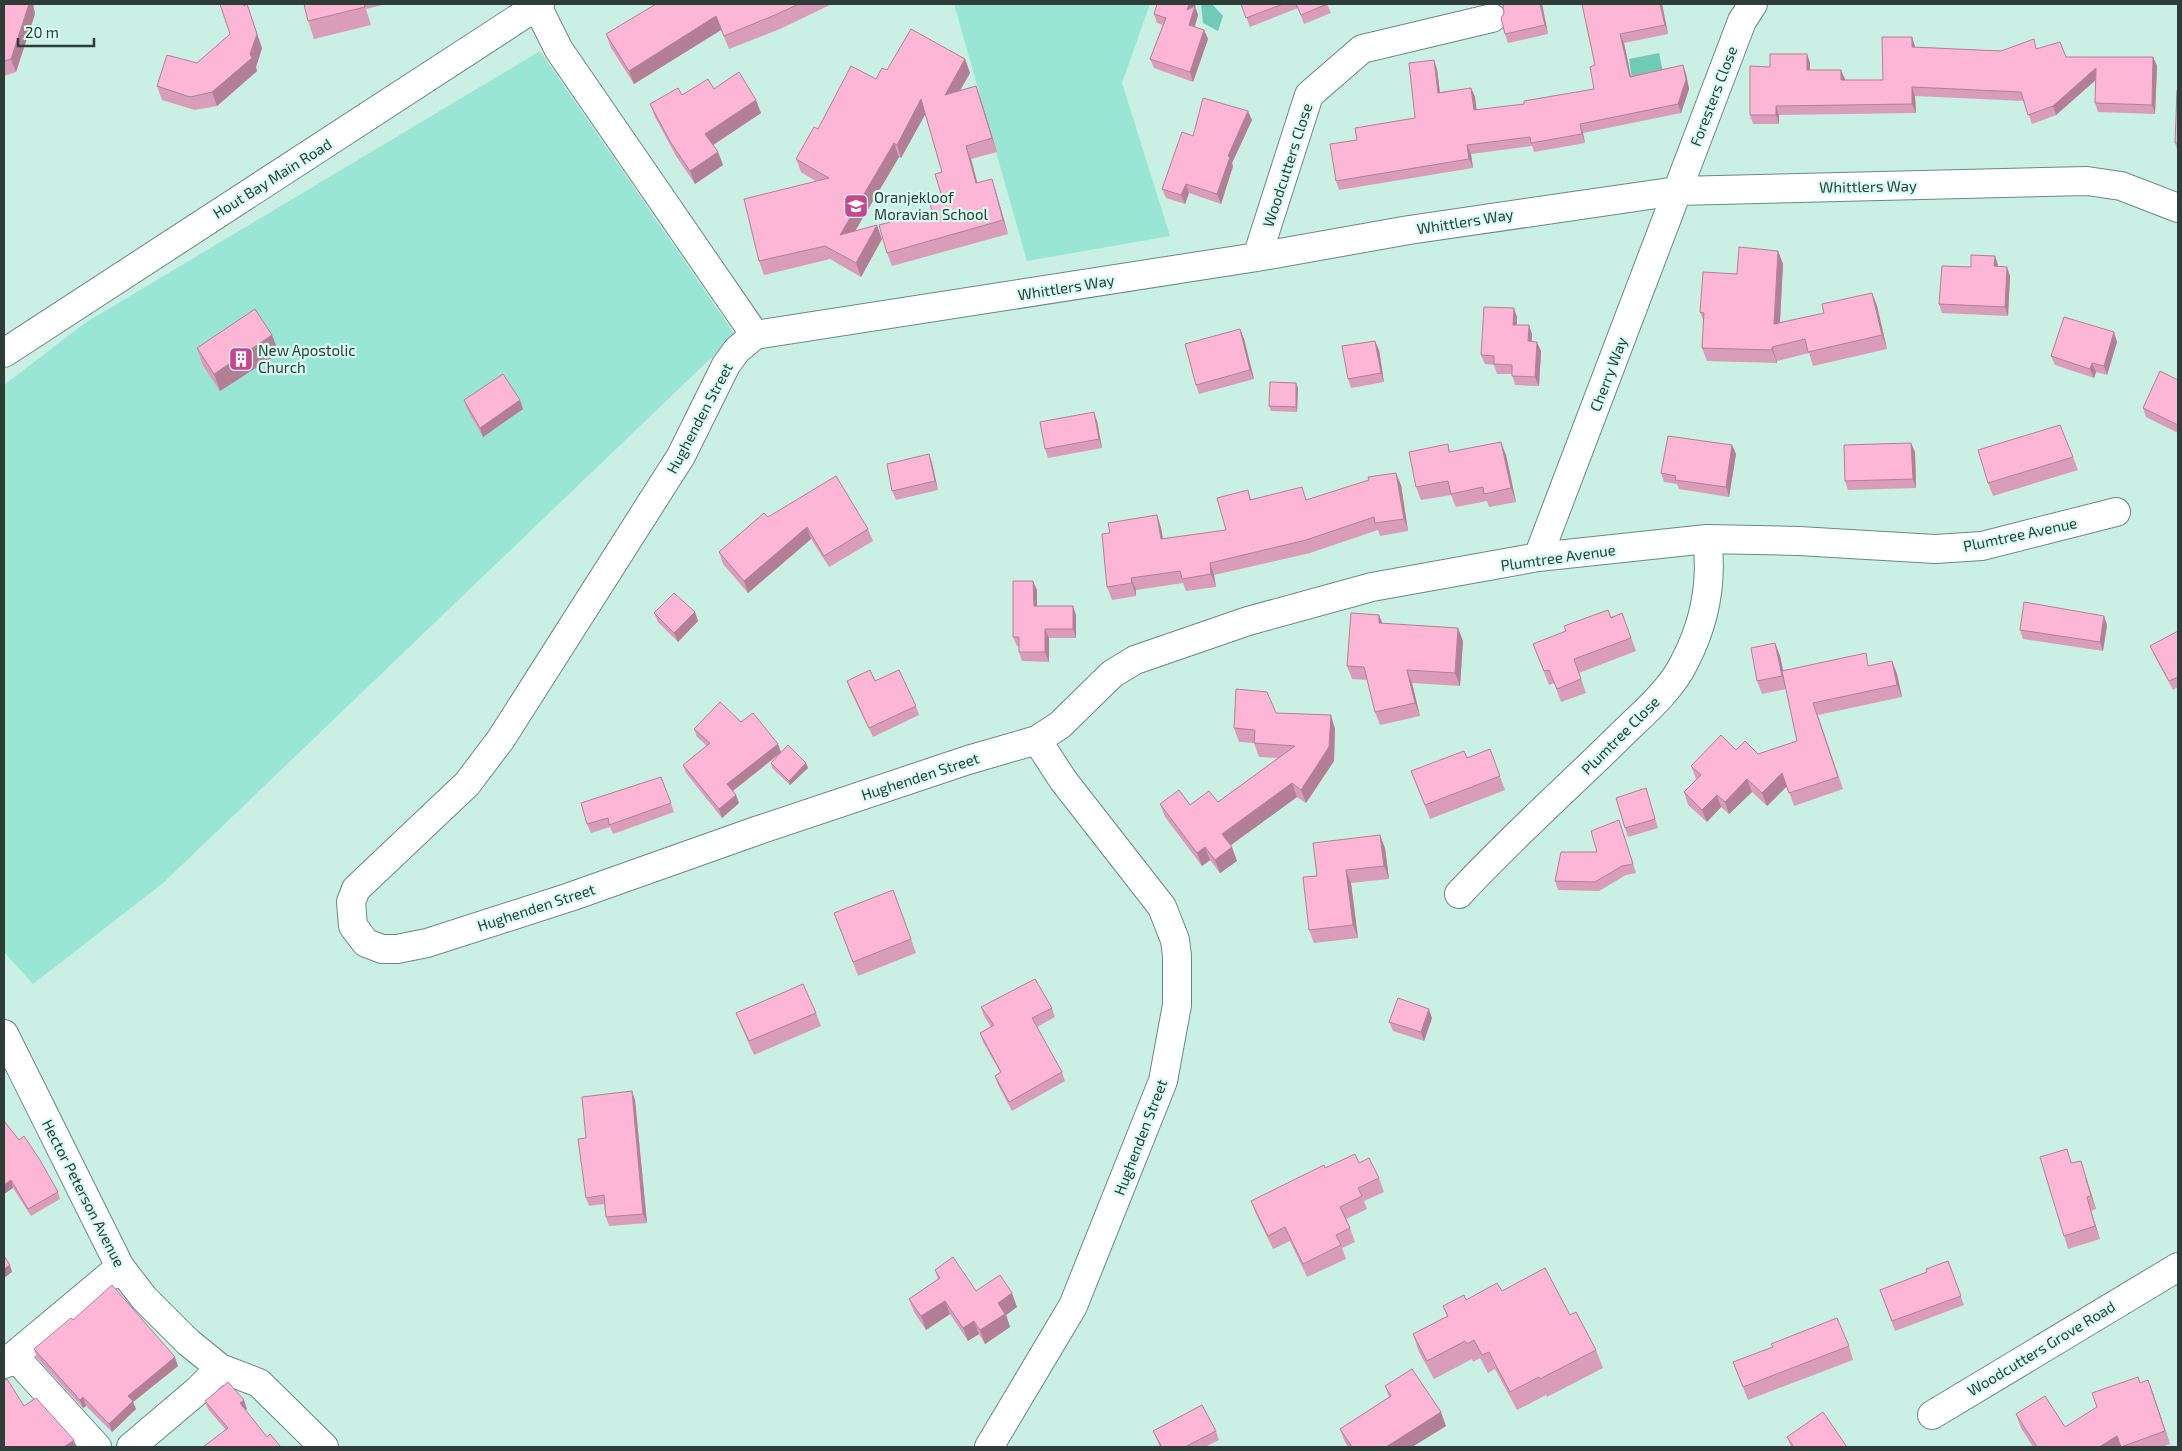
<svg xmlns="http://www.w3.org/2000/svg" width="2182" height="1451" font-family="'Exo 2',sans-serif">
<style>
.green{fill:#98e6d3}
.water{fill:#6fcab6}
.lines{fill:none;stroke-linecap:round;stroke-linejoin:round}
.minor-casing{stroke:#688a81;stroke-width:30}
.major-casing{stroke:#688a81;stroke-width:30}
.minor{stroke:#fff;stroke-width:28}
.major{stroke:#fff;stroke-width:28}
.wall{fill:#da9db9}
.shaded-wall{fill:#b27f96}
.building{fill:#feb6d7;stroke:#b27f96}
.labels{text-anchor:middle;dominant-baseline:central;stroke-width:4.5;stroke-linejoin:round;paint-order:stroke}
.street-label{font-size:15px;fill:#2e3d39;stroke:#d7fcf2}
.poi-label{font-size:15px;fill:#2e3d39;stroke:#d7fcf2;text-anchor:start}
</style>
<rect width="100%" height="100%" fill="#caefe5"/>
<!-- green -->
<path class="green" d="M954,4h196l-28,79 48,153 -143,25z
M540,51l195,284 -572,548 -130,101 -29,-32v-567l81,-62z"/>
<!-- water -->
<path class="water" d="M1201,4h11l11,12 -5,15 -15,-8z
M1659,53l4,19 -31,6 -3,-19z"/>
<g class="lines">
<defs>
<path id="minor" d="M536,4l23,46 196,285 -18,15 -11,15 -45,91 -180,283 -34,45 -111,105 -5,13 2,24 13,17 16,6h15l30,-6 143,-46 186,-66 212,-71 69,-20 23,-15 52,-51 23,-14 113,-39 124,-34 166,-30 169,-18 92,2 136,8 47,-3 134,-34
M1257,257l52,-162 53,-46 130,-31
M755,335l502,-78 152,-27 268,-39 410,-10 34,5 57,22
M1538,557l204,-536 11,-17
M1459,894c50,-54 105,-103 157,-154 23,-23 54,-48 68,-77 21,-40 29,-80 23,-124
M4,1034l116,233 24,31 44,44 32,26 39,15 65,64
M15,1357l82,90
M4,1364l116,-97
M1932,1415l246,-148
M131,1447l66,-56 23,-23
M989,1447l84,-141 90,-225 14,-76v-49l-2,-16 -13,-33 -99,-127 -26,-40"/>
<path id="major" d="M4,353l536,-349"/>
</defs>
<!-- minor casing -->
<use href="#minor" class="minor-casing"/>
<!-- major casing -->
<use href="#major" class="major-casing"/>
<!-- minor -->
<use href="#minor" class="minor"/>
<!-- major -->
<use href="#major" class="major"/>
</g>
<!-- wall -->
<path class="wall" d="M4,4h29l2,10 -19,58 -12,4z
M304,4h82l-20,5 5,16 -57,14 -6,-18z
M701,4h131l-52,25 -51,20 -8,-19 -87,54 -23,-36 -5,-14z
M1157,4h39l-1,3 3,8 -3,12 9,3 4,9 -15,43 -39,-14 -4,-9 13,-34 -6,-2 -3,-9z
M1241,4h86l4,9 -27,11 -6,-16 -48,19z
M1503,4h41h-2l6,30 -40,9 -3,-9z
M1582,4h80l6,30 -44,9 7,33 52,-11 3,9 3,15 -8,24 -98,20 2,10 -51,9 -2,-6 -61,8 2,14 -134,22 -3,-9 21,-41 58,-22 22,-49 3,23 31,-4 4,9 1,13 48,-6 70,-15 1,-24z
M1915,47l86,4 36,-2 29,8h87l4,9 -2,48 -57,-2 -3,-9 1,-23 -40,35 -24,9 -8,-23 -109,-5 1,17 -137,2v9h-26l-3,-9 20,-48 37,-13 3,9v7l35,10h38z
M262,48l-6,19 1,4 -40,35 -22,4 -33,-10 -5,-14 40,-23z
M965,59l5,14 -10,18 16,-5 5,14 16,52 -26,7 6,24 15,-4 4,13 12,42 -116,32 -5,-13 56,-53 -1,-28 -17,-58 -24,44 -2,-1 -44,74 27,8 -21,38 -31,-18 -66,16 -5,-14 58,-79 -16,-10 -5,-13 22,-30 69,-59z
M714,89l47,24 -48,32 5,7 5,13 -28,19 -19,-28 -21,-39 -5,-13 32,-9z
M2178,90v62l-3,-9z
M1252,120l-20,43 1,3 -12,38 -32,-11 -4,11 -19,-6 -4,-9 31,-53z
M1778,251l5,13 -3,59 44,-10 48,-20 5,13 10,43 -74,17 -4,-13 -32,8v2l-70,-2 -5,-13 2,-25 -4,-11 37,-38z
M1995,256l3,11 12,9 -2,40 -66,-3 -3,-9 32,-37z
M1517,317v8l15,9v7l9,10 -2,35 -24,-1 -3,-11h-15l-3,-9 -9,-1 -4,-9z
M1240,329l4,10 10,40 -55,15 -3,-9z
M2117,342l-10,33 -11,-3 -2,6 -39,-13 -4,-9z
M197,348l82,5 -59,38 -17,-25z
M1379,350l5,32 -33,6 -3,-9z
M2178,380v53l-32,-16 -3,-9z
M1298,388l-1,24 -26,-1 -2,-5z
M464,400l59,9 -40,28 -16,-28z
M1097,421l5,27 -54,10 -3,-9z
M1448,444l2,8 56,3 10,47 -27,5 -2,-6 -31,6 -5,-12 -30,5 -5,-13z
M1732,445l4,9 -7,43 -50,-8 -2,-5 -13,-2 -3,-9z
M1915,452l1,36 -68,2 -3,-9z
M929,454l3,9 6,27 -42,10 -4,-9z
M2073,457l5,13 -85,26 -5,-13z
M1401,485l7,46 -28,5 -2,-6 -68,23 -96,22 2,12 -30,4 -3,-8 -47,7v6l-24,4 -5,-13 3,-54 47,-18 4,13 2,11 63,-9 22,-40 3,10h56z
M768,517l100,12 5,12 -44,26 -18,-28 -63,54 -25,-29 -4,-12z
M1037,590v16l39,9v23h-27v24l-27,-1 -3,-9v-6h-2l-4,-9z
M695,612l3,9 -20,21 -20,-20 -4,-9z
M1622,613l14,38 -57,22 7,20 -25,9 -7,-19 -5,2 -16,-41z
M1379,615l3,8 81,18 -3,45 -48,-3 8,33 -40,9 -5,-13 -7,-32 -16,-1 -5,-13z
M2104,616l3,9 -4,26 -80,-12 -3,-9z
M2178,631v56l-5,3 -19,-35 -4,-9z
M1775,643l5,13 3,14 87,-4 22,-5 5,13 5,23 -84,18 25,74 -49,17 -7,-20 -20,20 -15,-14 -23,22 -8,-7 -14,15 -19,-17 -4,-13 12,-13 -5,-13 45,-16 22,4 39,-13 -11,-52 -24,5 -5,-13z
M847,681h28l41,25 3,9 -46,22 -23,-47z
M1276,713l59,16 -1,32 -28,42 -9,-6 -67,48 7,16 -17,12 -10,-13 -8,6 -37,-49 -5,-13 30,1 28,-3 60,-44 -19,-1 -5,-14 -15,-1 -5,-14z
M741,722l40,30 25,11 2,5 -18,17 -18,-17 -1,-5 10,-10 -48,38 3,4 3,8 -17,15 -36,-45 -3,-8 24,-19 -10,-9 -3,-8z
M1490,749l15,41 -75,29 -19,-48 56,-13z
M661,777l13,35 -61,22 -3,-7 -19,6 -4,-9z
M1646,788l12,40 -30,9 -3,-9z
M1619,820l17,53 -10,2 -27,16 -41,-1 -3,-9 42,-29z
M1385,848l4,31 -38,4 7,55 -44,5 -5,-13 8,-54z
M834,913l77,26 5,14 -58,23z
M981,1007l71,1 3,9 -18,10 25,45 3,9 -53,30 -14,-26 -3,-9 5,-4 -17,-30 -3,-9 11,-6 -7,-11z
M736,1013h80l5,13 -67,29 -13,-29z
M1432,1018l-8,23 -31,-10 -4,-9z
M635,1100l12,123 -38,3 -3,-9 -2,-13 -15,2 -3,-8v-60z
M4,1121l54,71 2,7 -29,17 -18,-28 -9,6z
M1359,1163l20,15 5,14 -20,9 3,8 -21,10 4,9 5,14 -13,6 4,11 -39,18 -17,-36 -17,8 -17,-35 -5,-13 74,-33z
M2072,1163l13,11 11,35 -5,2 9,28 -32,10 -4,-13z
M1948,1261l16,44 -69,26 -15,-41 47,-18z
M935,1270l41,21 41,16 -11,8 4,12 -25,17 -6,-10 -11,7 -18,-27 -24,16 -12,-18 -5,-13 29,-19z
M1502,1291l68,24 26,35 7,18 -56,29 -1,-2 -29,15 -22,-41 -7,4 -8,-15 -7,4 -1,-3 -38,20 -15,-27 -6,-18 34,-18 -4,-10z
M73,1320l105,46 -45,36 3,7 -24,23 -26,-26 -3,2 -46,-50 -3,-9z
M1849,1346l4,14 -105,40 -15,-38z
M2148,1380l22,64 -8,3h-129l-12,-19 -5,-14 49,13 75,-44z
M1385,1386l61,40 -34,21h-64l-3,-5 -5,-13 49,-32z
M205,1401l42,8 -2,1 22,27 14,10 -55,-17 -18,-21z
M1153,1431h63l3,9 -14,7h-45z
M1787,1437l60,10h-56z"/>
<!-- shaded-wall -->
<path class="shaded-wall" d="M29,4h4l2,10 -19,58 -5,-13z
M247,4l15,44 -6,19 1,4 -40,35 -5,-14 38,-38z
M1189,4h7l-6,15 -3,-9z
M1540,4h2l6,30 -3,-9z
M1660,4h2l6,30 -3,-9z
M1195,6l3,9 -6,19 -3,-9z
M716,16l5,14 -87,54 -5,-13z
M1204,30l4,9 -15,43 -3,-10z
M1620,34l4,9 9,43 -3,-9z
M1912,37l3,9v10l-3,-9z
M1807,54l3,9v16l-3,-9z
M2153,57l4,9 -2,48 -3,-9z
M965,59l5,14 -21,36 -4,-14z
M1434,60l3,9 4,33 -3,-9z
M1683,65l3,9 3,15 -8,24 -3,-9z
M2096,68l3,9 -43,38 -3,-9z
M1841,70l4,9v10l-4,-9z
M976,86l5,14 16,52 -5,-14z
M1912,87l3,9 1,17 -4,-9z
M1471,88l4,9 3,22 -4,-9z
M921,99l5,14 -25,45 -4,-13z
M756,100l5,13 -51,34 -5,-13z
M1776,106l3,9v9l-3,-9z
M1248,111l4,9 -20,43 1,3 -12,38 -4,-10 11,-38z
M1580,124l3,9 2,10 -3,-9z
M894,143l5,14 -54,91 -5,-13z
M1467,145l4,9 2,14 -4,-9z
M966,146l5,13 10,37 -5,-13z
M718,152l5,13 -28,19 -5,-13z
M992,179l4,13 12,42 -5,-14z
M1186,184l3,9 -4,11 -4,-9z
M877,225l5,14 -21,38 -5,-14z
M1778,251l5,13 -4,74 -5,-14z
M1995,256l3,9v10l-4,-9z
M2007,267l3,9 -2,40 -3,-9z
M1872,293l5,13 10,43 -5,-14z
M1514,308l3,9 -1,17 -3,-9z
M1529,325l3,9 -1,16 -3,-9z
M1240,329l4,10 10,40 -4,-9z
M2114,332l3,10 -10,33 -3,-9z
M272,335l7,18 -59,38 -6,-17z
M1375,341l4,9 5,32 -3,-9z
M1537,342l4,9 -2,35 -4,-9z
M1772,347l5,14v2l-5,-13z
M2092,363l4,9 -2,6 -4,-9z
M1296,383l2,5 -1,24 -1,-5z
M520,400l3,9 -40,28 -3,-9z
M1094,412l3,9 5,27 -3,-9z
M1501,442l5,13 10,47 -5,-14z
M1911,443l4,9 1,36 -3,-9z
M1732,445l4,9 -7,43 -3,-10z
M929,454l3,9 6,27 -3,-9z
M1396,473l5,12 7,46 -4,-12z
M1157,515l4,13 4,24 -4,-13z
M807,527l4,12 -63,54 -4,-12z
M1210,563l4,12 2,12 -5,-13z
M1131,578l5,12v6l-4,-13z
M1033,581l4,9v25l-3,-9z
M1073,606l3,9v23l-3,-9z
M695,612l3,9 -20,21 -4,-9z
M1379,615l5,13 -5,-5z
M2104,616l3,9 -4,26 -3,-9z
M1458,628l5,13 -3,45 -5,-13z
M1045,629l4,9v24l-4,-10z
M1775,643l5,13 7,33 -5,-13z
M1892,661l5,13 5,23 -5,-12z
M1407,670l5,13 8,33 -5,-13z
M1331,715l4,14 -1,32 -28,42 -5,-13z
M778,744l3,8 -51,41 -3,-9z
M806,763l2,5 -18,17 -1,-4z
M1782,773l5,13 -20,20 -5,-13z
M1747,779l5,13 -23,22 -4,-12z
M1292,783l5,14 -70,51 -5,-14z
M736,795l3,8 -17,15 -3,-9z
M1717,795l4,12 -14,15 -5,-12z
M1380,835l5,13 4,31 -5,-13z
M1205,847l5,13 -8,6 -5,-13z
M1232,847l5,14 -17,12 -5,-13z
M1346,870l5,13 7,55 -5,-13z
M1429,1009l3,9 -8,23 -3,-9z
M632,1091l3,9 12,123 -4,-9z
M2081,1161l4,13 11,35 -5,-13z
M11,1180l2,8 -9,6v-9z
M2087,1197l4,14 9,28 -5,-13z
M10,1265l2,7 -8,6v-9z
M1012,1293l5,14 -11,8 4,12 -25,17 -5,-14 18,-27z
M945,1301l5,13 -24,16 -5,-14z
M974,1321l5,13 -11,7 -5,-13z
M175,1357l3,9 -45,36 3,7 -24,23 -3,-8 19,-28z
M2148,1380l5,13 17,51 -5,-13z
M83,1397l3,9 -3,2 -3,-8z
M244,1400l3,9 -4,3 -3,-9z
M1441,1412l5,14 -34,21h-26z
M2117,1436l4,11h-22z
M74,1440l2,7h-12z"/>
<!-- building -->
<path class="building" d="M4,4h25l-18,55 -7,2z
M220,4h24v2l3,-2 10,30 -7,20 2,4 -40,34 -22,5 -33,-11 10,-31 30,8 33,-29z
M304,4h60l1,3 -57,14z
M656,4h143l-24,11 -51,21 -8,-20 -87,55 -23,-37z
M1157,4h32l-2,6 8,-4 -6,19 15,5 -14,42 -40,-13 16,-41 -12,-4z
M1241,4h42l-37,14z
M1296,4h31l-26,11z
M1503,4h37l5,21 -40,9 -4,-16 3,-5z
M1582,4h78l5,21 -45,9 10,43 53,-12 3,15 -8,24 -98,20 2,10 -51,9 -1,-6 -63,8 2,14 -133,22 -6,-37 27,-4 -2,-12 60,-10 -6,-55 25,-3 4,33 33,-5 3,22 50,-6v-3l70,-12 -4,-22 5,-2z
M911,29l54,30 -20,36 31,-9 16,52 -26,8 10,37 16,-4 11,41 -116,33 -8,-28 53,-14 -2,-7 13,-4 -8,-26 7,-2 -21,-73 -24,46 -3,-2 -54,92 37,-10 -21,38 -31,-17 -66,15 -15,-62 85,-21 -33,-19 18,-32 4,2 33,-63 25,13 6,-11 5,2z
M1882,37h30v10l89,4 33,-12 2,10 24,-7 6,15h87l-1,48 -57,-2 1,-35 -43,38 -25,9 -7,-23 -109,-5v17l-136,2v9h-26v-49l20,1v-13h37v16h34v10h42z
M739,72l17,28 -51,34 13,18 -28,19 -19,-28 -21,-39 28,-16 4,7 26,-16 6,10z
M2177,90h1v53h-3z
M1203,98l45,13 -20,45 2,1 -13,37 -31,-10 -5,11 -19,-6 20,-57 11,4z
M1739,247l39,4 -4,73 50,-11 -2,-9 50,-11 10,42 -74,17 -3,-13 -33,8v3l-70,-2 2,-35 -4,-1 3,-40 34,2z
M1971,255l24,1 -1,10 13,1 -2,40 -66,-3 3,-38 29,1z
M1484,307l30,1 -1,17h16l-1,16 9,1 -2,35 -23,-1v-11l-18,-1v-8l-13,-1z
M255,309l17,26 -58,39 -17,-26z
M2064,317l50,15 -10,34 -12,-3 -2,6 -39,-13z
M1240,329l10,41 -54,15 -11,-41z
M1375,341l6,32 -33,6 -6,-33z
M2160,371l18,9v45l-35,-17z
M503,374l17,26 -40,28 -16,-28z
M1270,382l26,1v24l-27,-1z
M1094,412l5,27 -54,10 -5,-27z
M2060,425l13,32 -85,26 -10,-33z
M1668,436l64,9 -6,42 -51,-7 1,-4 -15,-3z
M1501,442l10,46 -27,6 -1,-7 -32,7 -3,-13 -32,6 -7,-35 39,-8 1,8z
M1911,443l2,36 -68,2 -1,-36z
M929,454l6,27 -43,10 -5,-27z
M1396,473l8,46 -29,4 -1,-6 -68,23 -96,23 1,11 -29,5 -2,-8 -49,7 1,5 -25,4 -5,-53 8,-1 -2,-10 49,-8 4,24 65,-9 -9,-32 31,-8 2,10 52,-13 4,13 63,-20 -1,-3z
M836,476l32,53 -44,27 -17,-29 -63,54 -25,-29 45,-39 4,4z
M1013,581h20l1,25h39v23h-28v23h-26v-15h-6z
M674,593l21,19 -21,21 -20,-20z
M2024,602l80,14 -4,26 -80,-12z
M1608,610l3,8 11,-5 9,25 -57,21 7,20 -24,10 -8,-19 -5,1 -11,-27 33,-13 -2,-5z
M1351,613l28,2v8l79,5 -3,45 -48,-3 8,33 -40,9 -11,-45 -17,-1z
M2178,631v46l-9,4 -19,-35z
M1775,643l7,33 -25,5 -6,-33z
M1866,653l2,13 24,-5 5,24 -84,18 25,74 -49,16 -7,-20 -20,20 -15,-14 -22,23 -8,-7 -15,15 -18,-18 17,-17 -10,-9 30,-31 15,15 9,-9 13,13 39,-13 -15,-70z
M870,670l5,11 24,-11 17,36 -47,22 -22,-47z
M1236,689l31,3 9,21 55,2 -2,32 -28,43 -9,-7 -70,51 10,13 -17,13 -10,-13 -8,6 -37,-49 19,-14 11,15 19,-14 9,11 77,-56 -41,-3 1,-13 -21,-2z
M720,702l21,20 12,-9 25,31 -51,40 9,11 -17,14 -36,-44 27,-22 -16,-14z
M788,745l18,18 -17,18 -18,-18z
M1490,749l10,27 -75,29 -14,-34 53,-20 3,7z
M661,777l10,26 -62,22 -1,-7 -21,6 -6,-21z
M1646,788l9,31 -30,9 -9,-30z
M1619,820l14,44 -11,2 -27,16 -40,-1 6,-29h36l-6,-21z
M1380,835l4,31 -38,4 7,55 -44,5 -6,-53 14,-1 -4,-33z
M893,890l18,49 -58,23 -19,-49z
M1035,979l17,29 -20,10 30,54 -53,30 -14,-26 6,-4 -21,-39 14,-8 -13,-18z
M803,984l13,29 -67,28 -13,-28z
M1398,998l31,11 -8,23 -32,-10z
M632,1091l11,123 -37,3 -2,-22 -18,3 -8,-59 8,-1 -4,-41z
M4,1121l15,19 5,-4 16,24 18,32 -30,17 -17,-29 -7,5z
M2067,1149l4,14 10,-2 10,35 -4,1 8,29 -31,10 -24,-79z
M1355,1154l4,9 10,-5 10,20 -21,10 4,8 -22,11 10,21 -14,7 5,10 -38,19 -18,-37 -17,9 -17,-35 73,-36 1,3z
M4,1256l6,9 -6,4z
M953,1257l23,34 24,-16 12,18 -14,10 7,11 -25,16 -6,-9 -11,7 -18,-27 -24,15 -12,-17 31,-21 -5,-8z
M1948,1261l13,35 -69,25 -12,-31 47,-18 -1,-3z
M1545,1268l25,47 6,-3 20,38 -56,29 -1,-2 -29,15 -21,-40 -7,3 -8,-15 -7,4 -2,-3 -38,20 -14,-27 35,-18 -5,-10 21,-11 2,5 31,-17 5,8z
M112,1285l63,72 -47,39 5,5 -24,23 -26,-27 -3,3 -46,-51 37,-31 2,2z
M1837,1318l12,28 -106,41 -10,-25 40,-15 -2,-3z
M1412,1369l29,43 -55,35h-34l-12,-18 51,-33 -6,-10z
M2138,1377l2,6 8,-3 17,51 -44,16 -4,-11 -18,11h-62l-21,-33 29,-18 20,31 32,-20 -5,-14z
M7,1379l17,27 12,-8 38,42 -10,7h-60v-66z
M228,1382l16,18 -4,3 27,34 3,-3 11,13h-78l25,-19 -23,-27z
M1202,1405l14,26 -31,16h-23l-9,-16z
M1823,1412l24,35h-53l-7,-10z"/>
<!-- icons -->
<defs>
<symbol id="school-square" viewBox="-11 -11 22 22"><rect x="-9" y="-9" width="18" height="18" rx="4" fill="#c8468d" stroke="#d7fcf2"/><path d="M0-5L7-2L0 1L-7-2ZM-4 1L0 2.5L4 1V4Q0 6-4 4Z" fill="#fff"/></symbol>
<symbol id="building-square" viewBox="-11 -11 22 22"><rect x="-9" y="-9" width="18" height="18" rx="4" fill="#c8468d" stroke="#d7fcf2"/><path d="M-4-6H4V6H1V3H-1V6H-4ZM-2.5-4.3h1.7v1.8h-1.7ZM.8-4.3h1.7v1.8H.8ZM-2.5-1h1.7V.8h-1.7ZM.8-1h1.7V.8H.8Z" fill="#fff"/></symbol>
</defs>
<g fill-rule="evenodd">
<use href="#school-square" x="842" y="192" width="28" height="28"/>
<use href="#building-square" x="227" y="345" width="28" height="28"/>
</g>
<g class="labels">
<!-- street labels -->
<g class="street-label">
<text transform="translate(1713 96) rotate(-69)">Foresters Close</text>
<text transform="translate(1287 165) rotate(-72)">Woodcutters Close</text>
<text transform="translate(272 178) rotate(-32)">Hout Bay Main Road</text>
<text transform="translate(1868 186) rotate(-1)">Whittlers Way</text>
<text transform="translate(1465 221) rotate(-9)">Whittlers Way</text>
<text transform="translate(1066 287) rotate(-9)">Whittlers Way</text>
<text transform="translate(1608 374) rotate(-69)">Cherry Way</text>
<text transform="translate(699 418) rotate(-62)">Hughenden Street</text>
<text transform="translate(2020 534) rotate(-12)">Plumtree Avenue</text>
<text transform="translate(1558 557) rotate(-8)">Plumtree Avenue</text>
<text transform="translate(1620 735) rotate(-45)">Plumtree Close</text>
<text transform="translate(920 776) rotate(-18)">Hughenden Street</text>
<text transform="translate(536 907) rotate(-18)">Hughenden Street</text>
<text transform="translate(1140 1137) rotate(-69)">Hughenden Street</text>
<text transform="translate(84 1193) rotate(63)">Hector Peterson Avenue</text>
<text transform="translate(2041 1348) rotate(-31)">Woodcutters Grove Road</text>
</g>
<!-- poi labels -->
<g class="poi-label">
<text x="874" y="197">Oranjekloof<tspan x="874" dy="17">Moravian School</tspan></text>
<text x="258" y="350">New Apostolic<tspan x="258" dy="17">Church</tspan></text>
</g>
</g>
<!-- border -->
<rect width="2182" height="1451" fill="none" stroke="#2e3d39" stroke-width="10"/>
<!-- scale -->
<path d="M18 38v8h76v-8" fill="none" stroke="#2e3d39" stroke-width="2.5"/>
<text x="25" y="38" font-size="15" fill="#2e3d39" stroke="#d7fcf2" stroke-width="4" paint-order="stroke">20 m</text>
</svg>
